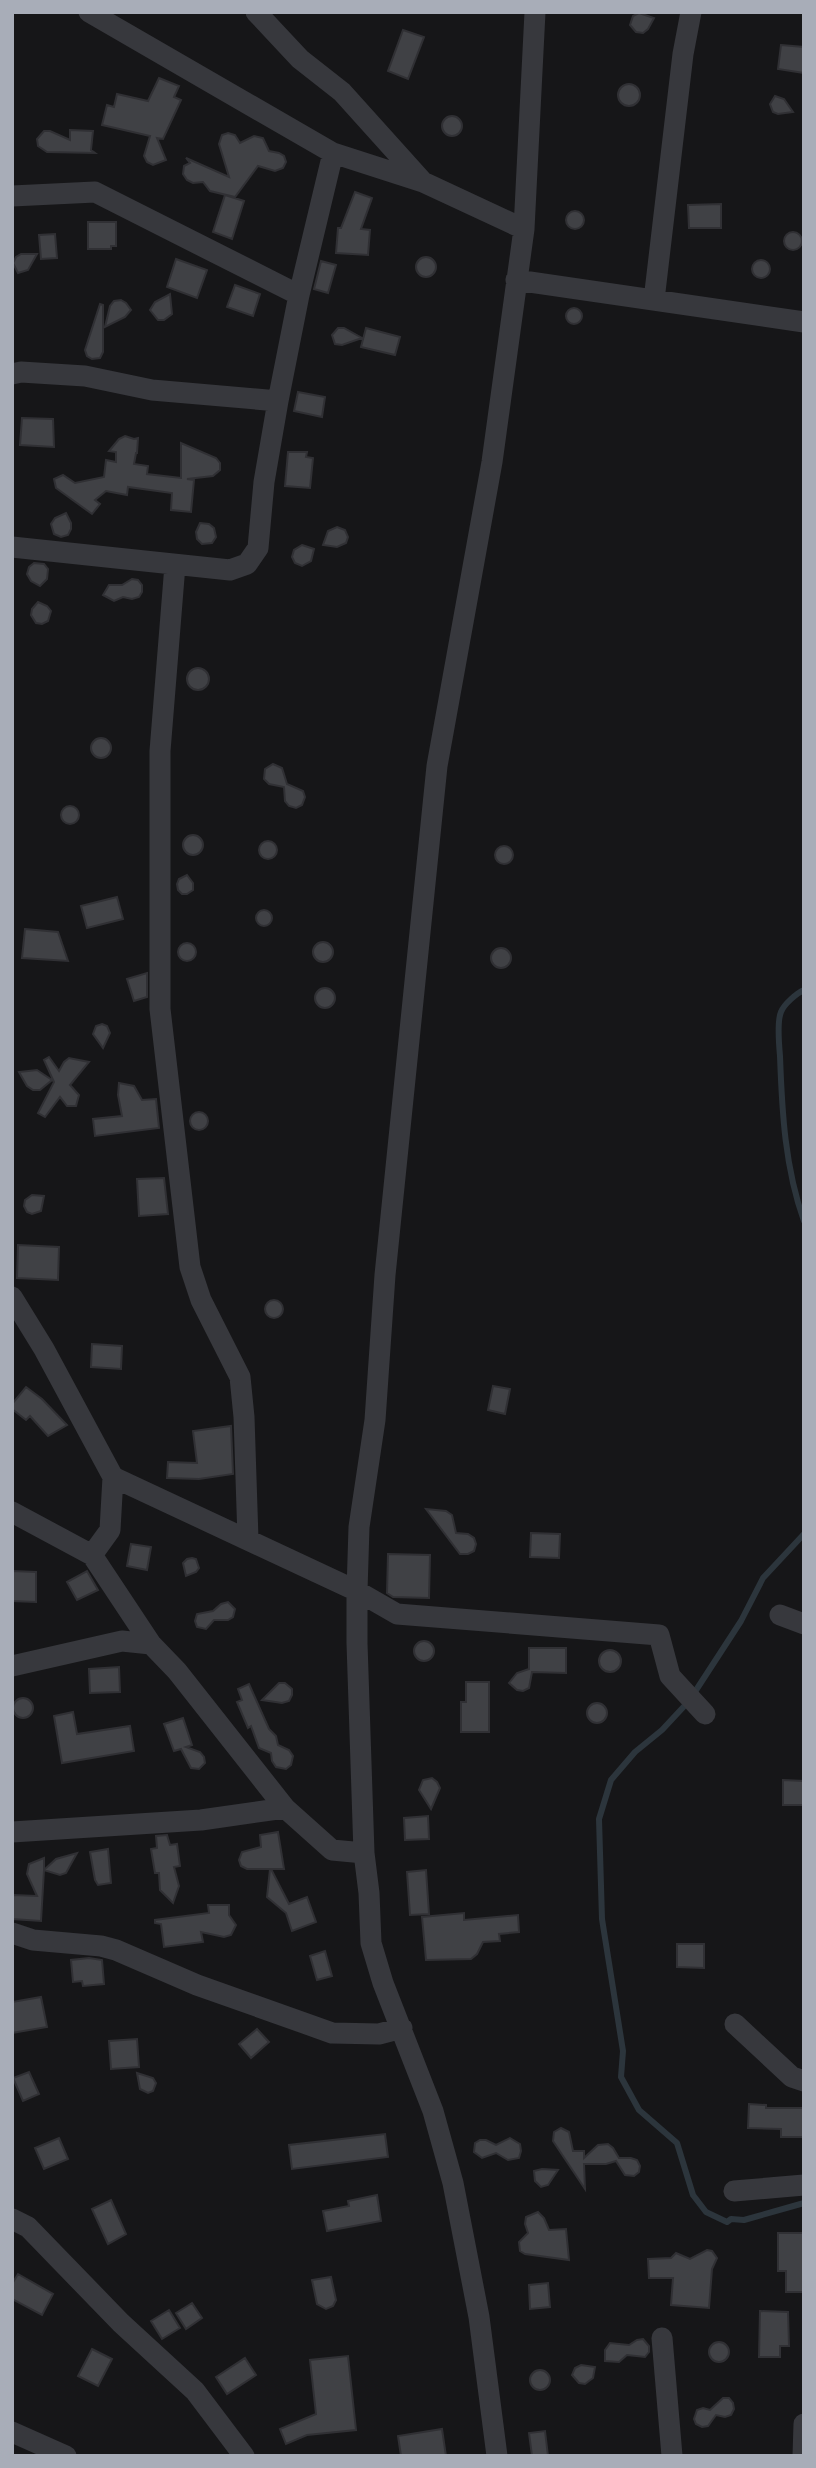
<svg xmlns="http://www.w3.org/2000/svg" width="816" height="2468" font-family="'Nunito Sans',sans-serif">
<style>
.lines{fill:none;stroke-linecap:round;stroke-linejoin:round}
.stream{stroke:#2c353c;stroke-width:6}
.building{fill:#404145;stroke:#303034;stroke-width:2}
.minor{stroke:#37383d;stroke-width:21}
</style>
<rect width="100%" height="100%" fill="#161618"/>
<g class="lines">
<!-- stream -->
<path class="stream" d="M804,990c-7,3 -20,14 -23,22 -4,9 -2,33 -1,44 2,56 5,112 24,165
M804,1534l-41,44 -22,43 -52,80 -27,29 -27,22 -24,28 -12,39 3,100 21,132 -2,26 18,33 38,33 16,52 13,17 21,10 4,-3 13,1 60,-17"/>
</g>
<!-- building -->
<path class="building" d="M639,13l15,5 -6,11 -5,4 -7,-1 -6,-7 3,-9z
M403,30l21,7 -16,42 -20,-8z
M781,45l23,2v26l-26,-4z
M159,78l20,8 -5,11 7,3 -18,39 -6,-1 9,22 -13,5 -6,-3 -3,-6 6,-20 -48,-11 5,-20 7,2 3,-13 31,7z
M618 95a11 11 0 1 1 22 0a11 11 0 1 1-22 0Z
M775,96l9,3 9,13 -15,2 -5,-2 -3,-8z
M442 126a10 10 0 1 1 20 0a10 10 0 1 1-20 0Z
M70,130l23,1 -2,19 4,3 -48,-1 -9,-6 -1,-7 7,-8h6l20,9z
M228,133l7,2 5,8 14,-7 9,2 6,13 10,2 5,3 2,6 -3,6 -8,3 -17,-5 -23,31 -25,-6 -7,-9 -10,1 -6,-3 -4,-6 1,-8 6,-3 -4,-5 43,19 -10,-33 3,-9z
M355,192l17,6 -11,31 9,1 -2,25 -32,-2 2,-25h3z
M225,195l19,6 -12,38 -19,-7z
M721,204v24h-32l-1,-23z
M566 220a9 9 0 1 1 18 0a9 9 0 1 1-18 0Z
M88,222h28v24h-5v3h-23z
M784 241a9 9 0 1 1 18 0a9 9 0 1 1-18 0Z
M55,234l2,24 -16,1 -2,-24z
M21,254h16l-9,16 -10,3 -5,-10 3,-6z
M416 267a10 10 0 1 1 20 0a10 10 0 1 1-20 0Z
M176,259l31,11 -10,28 -30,-11z
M752 269a9 9 0 1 1 18 0a9 9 0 1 1-18 0Z
M321,261l15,4 -8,28 -14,-4z
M235,285l25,9 -7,22 -26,-9z
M170,294l2,20 -8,6h-6l-8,-10 5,-8z
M121,300l5,3 5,7 -6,7 -20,10 5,-21 4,-5z
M100,304l3,1v47l-3,6 -8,1 -5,-3 -2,-6z
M566 316a8 8 0 1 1 16 0a8 8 0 1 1-16 0Z
M338,328h6l18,10 -20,7 -7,-1 -3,-9z
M366,328l34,9 -5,18 -34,-8z
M298,392l27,5 -3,20 -28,-6z
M22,418l31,1 1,28 -34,-2z
M125,436l9,3 4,-1 -1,15h-1l-2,11 14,2 -1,8 34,4v-35l35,15 4,5v7l-7,6 -26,3 7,1 -3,32 -20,-2 1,-17 -44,-6 -1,8 -21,-4 -11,9 5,4 -8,10 -36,-26 -2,-9 9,-4 12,8 29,-6 2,-17 10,2v-10l-7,-1 10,-12z
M288,452h19l-1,5 7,1 -3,30 -25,-2z
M66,513l5,10v6l-3,6 -7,2 -7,-3 -3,-10 4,-6z
M200,523l9,1 5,4 2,9 -4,6 -10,1 -5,-5 -1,-7z
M337,527l8,3 3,7 -2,6 -9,4 -14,-2 5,-14z
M302,545l12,4 -3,12 -9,5 -7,-3 -3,-6 2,-7z
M34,563l10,1 4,5 -1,10 -7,7 -9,-5 -4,-7 2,-7z
M132,579l6,1 4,5v7l-3,5 -7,2 -9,-2 -9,4 -11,-6 6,-10h13z
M38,602l9,4 4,5 -3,10 -6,3 -6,-1 -5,-8 1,-6z
M187 679a11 11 0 1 1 22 0a11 11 0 1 1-22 0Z
M91 748a10 10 0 1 1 20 0a10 10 0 1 1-20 0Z
M273,764l9,4 5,16 16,7 2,6 -3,8 -6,3 -7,-2 -4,-5 -1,-14 -15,-3 -5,-5 1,-10z
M61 815a9 9 0 1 1 18 0a9 9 0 1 1-18 0Z
M183 845a10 10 0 1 1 20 0a10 10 0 1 1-20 0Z
M259 850a9 9 0 1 1 18 0a9 9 0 1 1-18 0Z
M495 855a9 9 0 1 1 18 0a9 9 0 1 1-18 0Z
M187,875l6,8v7l-6,4h-5l-4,-4 -1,-6 2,-5z
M117,897l6,22 -36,9 -6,-22z
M256 918a8 8 0 1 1 16 0a8 8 0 1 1-16 0Z
M25,929l33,3 10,29 -46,-3z
M313 952a10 10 0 1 1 20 0a10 10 0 1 1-20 0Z
M178 952a9 9 0 1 1 18 0a9 9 0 1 1-18 0Z
M491 958a10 10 0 1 1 20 0a10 10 0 1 1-20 0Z
M147,973v24l-13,4 -7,-22z
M315 998a10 10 0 1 1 20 0a10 10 0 1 1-20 0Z
M102,1024l5,2 3,7 -7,15 -10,-14 3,-8z
M49,1057l10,14 5,-9 5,-4 20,4 -19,23 9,10 -3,11h-9l-7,-9 -15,20 -7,-4 16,-31 -10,-22z
M37,1070l15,10 -12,10h-7l-6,-4 -8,-14z
M119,1083l15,3 8,14 14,-1 3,29 -64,8 -2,-17 29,-3 -4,-21z
M190 1121a9 9 0 1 1 18 0a9 9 0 1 1-18 0Z
M164,1178l4,36 -29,2 -2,-37z
M32,1195l12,1 -3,15 -9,3 -5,-2 -3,-6 1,-6z
M18,1245l41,2 -1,33 -41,-2z
M265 1309a9 9 0 1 1 18 0a9 9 0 1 1-18 0Z
M92,1344l30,2 -1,23 -30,-2z
M493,1386l17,3 -5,25 -17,-4z
M26,1387l16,12 25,26 -19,11 -18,-20 -4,4 -14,-11v-5z
M231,1426l2,48 -34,5 -32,-1 1,-16 29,1 -4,-32z
M426,1509l20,2 6,4 4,18 12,1 6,4 2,6 -2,7 -6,3h-8z
M531,1533l29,1 -1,24 -29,-1z
M131,1544l20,3 -4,23 -20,-4z
M388,1554l42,1 -1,43 -36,-1 -6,-4z
M192,1558l4,1 3,9 -3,4 -10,4 -3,-13 4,-4z
M12,1571l24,1v30l-24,-1z
M87,1571l11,19 -21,10 -10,-18z
M228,1602l7,7 -2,8 -5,3h-14l-8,9 -9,-2 -2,-6 2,-7 16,-3 8,-7z
M414 1651a10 10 0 1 1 20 0a10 10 0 1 1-20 0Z
M529,1648h37v25l-34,-1 -3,16 -6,3 -6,-1 -8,-7 8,-10 12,-4z
M599 1661a11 11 0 1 1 22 0a11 11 0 1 1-22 0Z
M119,1667l1,25 -30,1 -1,-24z
M466,1682h23v50h-28v-30h5z
M279,1683h6l7,6v6l-3,6 -7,2 -20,-3z
M249,1684l20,45 7,7 2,9 11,5 4,6 -2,9 -5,4 -10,-2 -4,-6 -1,-8 -12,-5 -8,-22 -3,2 -11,-26 5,-2 -4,-11z
M13 1708a10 10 0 1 1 20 0a10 10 0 1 1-20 0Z
M587 1713a10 10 0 1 1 20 0a10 10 0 1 1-20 0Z
M73,1712l4,22 53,-8 4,25 -72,12 -8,-47z
M183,1718l9,27 -6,2 14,5 4,5 1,6 -6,6 -8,-1 -10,-19 -7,2 -10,-27z
M432,1778l5,4 3,6 -9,21 -12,-19 4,-10z
M783,1780l21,1v24h-21z
M428,1816l1,23 -24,1 -1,-22z
M278,1832l6,37h-13l18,35 18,-7 9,25 -24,9 -6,-18 -19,-16 3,-28h-23l-6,-3 -2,-6 3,-8 19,-5 -1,-12z
M167,1835l3,10 7,-1 3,22 -6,1 5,19 -6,17 -13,-13 -1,-17h-4l-4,-24 6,-1 -1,-12z
M108,1849l3,34 -13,2 -3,-5 -5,-28z
M77,1853l-11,20 -6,2 -16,-5 -3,51 -29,-2 1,-24 24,1 -10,-22 2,-10 15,-6v12l12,-11z
M426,1870l3,44 -19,1 -3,-43z
M208,1905h21v10l7,10 -5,10 -7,2 -23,-5 2,10 -39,5 -3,-23 -6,-1v-3l54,-7z
M464,1913v7l54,-5 1,17 -20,2 1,7 -17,1 -6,12 -6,5 -45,1 -4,-43z
M677,1944h27v24l-27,-1z
M325,1951l7,25 -15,4 -7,-24z
M89,1958l13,2 2,24 -21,2 -1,-5 -9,1 -2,-22z
M41,1997l6,30 -35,6v-31z
M257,2029l12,13 -18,16 -12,-14z
M137,2039l2,28 -28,2 -2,-28z
M29,2072l10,22 -16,7 -10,-23z
M137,2073l16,5 3,5 -3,8 -5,2 -8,-4z
M749,2104l17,1v3h38v29h-23v-8l-33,-1z
M561,2128l8,4 4,19h11v7l14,-13 10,-1 5,4 6,10h12l6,2 3,6 -1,6 -5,4 -9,-1 -9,-14 -10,3h-22l1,25 -32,-48 1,-9z
M385,2134l3,23 -96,12 -3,-24z
M59,2138l9,21 -24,10 -9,-21z
M510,2138l10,6 1,7 -2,7 -11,2 -12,-7 -14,5 -8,-6 1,-9 5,-3h6l10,5z
M542,2169l16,1 -10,15 -7,2 -6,-6 -1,-10z
M377,2195l4,26 -54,10 -4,-20 26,-5 -1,-5z
M111,2200l15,34 -18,10 -16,-35z
M538,2212l6,6 5,12 17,-1 3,31 -44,-6 -5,-3 -1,-9 9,-9 -3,-9 1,-7z
M778,2233h26v59h-18v-21h-8z
M707,2250l5,1 5,7 -5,11 -3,39 -38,-3 2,-27h-24l-1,-19 23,-1 5,-5 14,6z
M18,2274l35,20 -11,21 -30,-16v-15z
M331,2277l5,23 -3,6 -7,3 -9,-5 -5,-24z
M548,2283l2,24 -20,2 -1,-24z
M192,2303l10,15 -16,11 -10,-16z
M169,2310l11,18 -18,11 -11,-18z
M760,2311l28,1 1,34h-9v11h-21z
M643,2339l6,7v6l-4,5 -18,-2 -8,7 -14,-1v-11l5,-7 19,2 8,-5z
M709 2352a10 10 0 1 1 20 0a10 10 0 1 1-20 0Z
M92,2349l20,10 -14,27 -20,-10z
M348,2356l8,74 -49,5 -21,9 -6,-15 36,-15 -6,-54z
M245,2358l11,17 -29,19 -11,-17z
M581,2365l14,2 -2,11 -8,6 -6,-1 -7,-8 3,-7z
M530 2380a10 10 0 1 1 20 0a10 10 0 1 1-20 0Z
M723,2398h6l4,5 1,6 -3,6 -6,2 -9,-2 -8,11 -6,1 -6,-3 -2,-5 3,-9 6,-2 7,2z
M442,2429l4,27h-45l-3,-20z
M545,2431l3,25h-16l-3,-23z"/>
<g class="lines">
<!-- minor -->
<path class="minor" d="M89,12l244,141 90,29
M256,12l44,47 42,33 81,90 101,47
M12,196l83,-4 204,103
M516,280l288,42
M654,300l29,-246 8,-42
M12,374l9,-2 64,4 67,14 126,11
M12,547l218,23 17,-6 11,-16 6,-66 14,-81 21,-106 34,-142
M175,565l-15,186v258l30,258 11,33 39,77 4,40 4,122
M12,1297l32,52 69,128 244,114 40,23 262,21 11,41 35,38
M113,1477l-3,53 -18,25 59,89
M12,1512l80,43
M780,1615l24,9
M12,1666l110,-25 29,3 26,27 108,137 47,42 32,3
M12,1832l189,-12 84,-12
M12,1933l21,7 68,6 15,4 81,35 135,48 47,1 23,-6
M735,2024l57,53 12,4
M734,2191l70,-6
M12,2219l16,8 93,96 74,68 49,65
M662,2338l10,118
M12,2432l54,24
M497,2456l-18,-139 -26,-134 -20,-72 -50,-128 -12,-40 -2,-50 -5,-40 -7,-210v-52l2,-64 16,-107 10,-145 52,-509 55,-304 32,-233 11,-217
M803,2456l1,-32"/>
</g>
<!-- border -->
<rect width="816" height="2468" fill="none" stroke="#a8adb8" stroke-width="28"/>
</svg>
